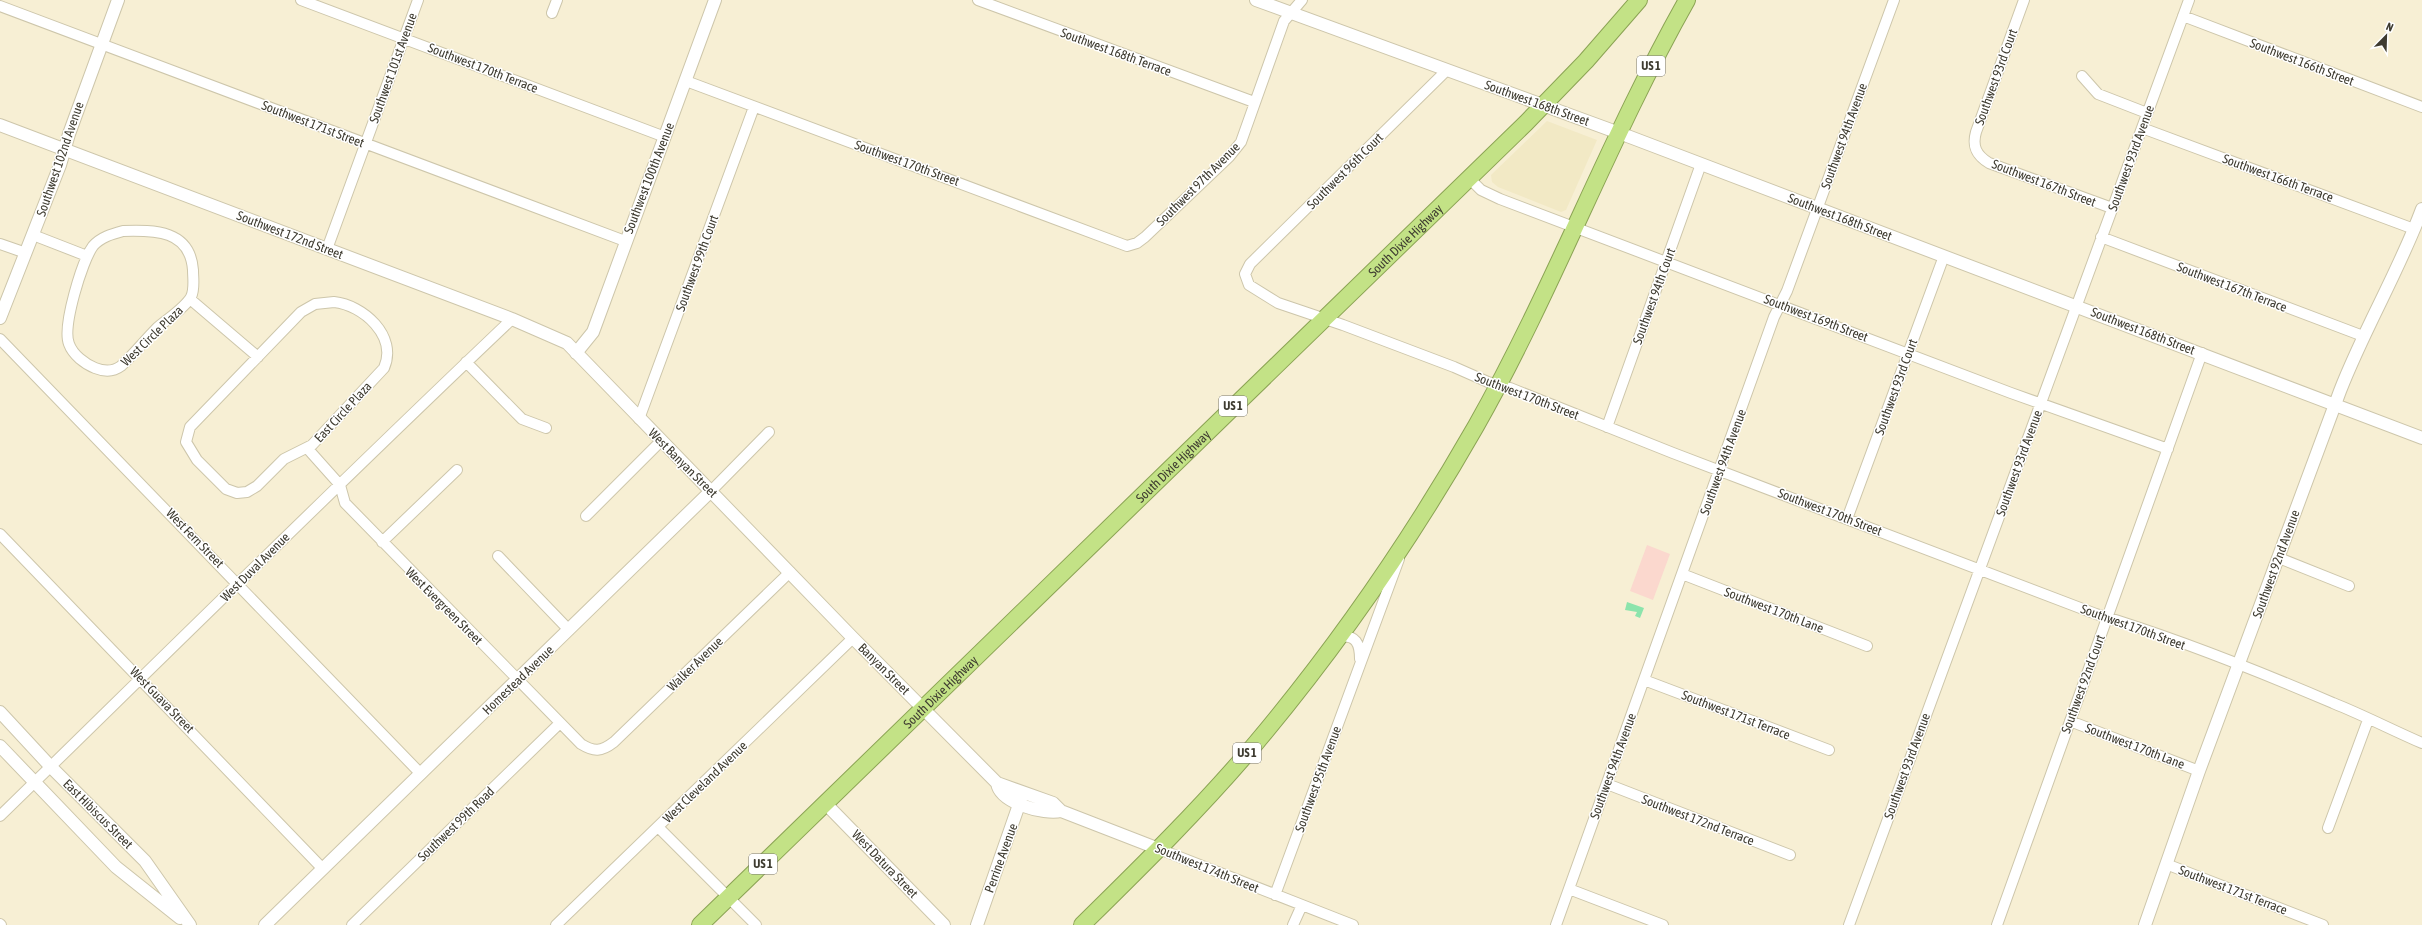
<svg xmlns="http://www.w3.org/2000/svg" width="2422" height="925" font-family="'Asap Condensed',sans-serif">
<style>
.built{fill:#f2e9c5}
.green{fill:#fbd8ce}
.water{fill:#8ce4ac}
.lines{fill:none;stroke-linecap:round;stroke-linejoin:round}
.minor-casing{stroke:#cdc6ab;stroke-width:12}
.tertiary-casing{stroke:#cdc6ab;stroke-width:14}
.trunk-casing{stroke:#8ba354;stroke-width:18}
.minor{stroke:#fff;stroke-width:10}
.tertiary{stroke:#fff;stroke-width:12}
.trunk{stroke:#c3e286;stroke-width:16}
.labels{text-anchor:middle;dominant-baseline:central;stroke-width:3;stroke-linejoin:round;paint-order:stroke}
.shield{fill:#fff;stroke:#78766e;stroke-width:1}
.shield-label{font-size:12px;font-weight:bold;fill:#3e3b30}
.street-label{font-size:13px;fill:#3e3b30;stroke:#fff}
</style>
<rect width="100%" height="100%" fill="#f7efd4"/>
<!-- built -->
<path class="built" d="M1547,121l50,19 -31,70 -5,2 -63,-25 -6,-5 -1,-7z"/>
<!-- green -->
<path class="green" d="M1647,545l23,9 -17,46 -23,-9z"/>
<!-- water -->
<path class="water" d="M1627,602l17,6 -4,10 -5,-2 2,-4 -12,-2z"/>
<g class="lines">
<defs>
<path id="minor" d="M301,0l364,137
M978,0l276,102
M2024,0l-48,132c-4,14 0,23 13,31l123,45
M0,6l625,235
M552,13l5,-13
M2183,16l239,91
M1447,70l-197,194 -5,10 4,11 29,18 65,22 111,42 34,15 22,6 163,65 423,161c80,24 160,56 237,89 30,12 59,27 89,40
M2082,76l16,18 49,19
M686,81l441,165 10,-3 8,-6 84,-80 12,-15 43,-121 18,-21
M2142,128l272,101
M1469,178l12,12 19,9 511,194 157,56
M123,231c32,-1 67,-1 70,39 0,9 2,19 -2,27 -7,12 -24,22 -34,31 -12,12 -23,26 -36,38 -8,6 -16,6 -26,2 -10,-4 -22,-13 -26,-24 -7,-17 13,-83 24,-98 8,-9 19,-12 30,-15z
M33,235l54,21
M2101,237l262,99
M0,244l26,9
M327,249l91,-249
M190,299l68,58
M334,302c29,3 64,34 50,66l-72,77 -28,14 -27,27 -10,6 -10,1 -11,-4 -29,-29 -11,-18 4,-15 111,-115 14,-8z
M0,339l421,435
M466,362l56,57 24,9
M639,419l115,-312
M1607,427l94,-263
M307,448l33,37 5,18 236,241c13,8 20,8 33,-2l176,-170
M711,491l58,-59
M586,516l75,-75
M1847,519l97,-263
M0,534l322,334
M382,542l75,-72
M498,556l71,74
M2279,558l70,28
M1682,574l185,72
M1339,637c17,-3 21,7 21,22
M1644,680l185,70
M2070,721l129,50
M1607,784l183,71
M0,816c170,-166 339,-333 512,-497
M658,827l98,98
M2328,828l40,-108
M1159,849l194,76
M2166,864l157,61
M1569,889l94,36
M1275,895l124,-336
M0,924l1,1
M352,925l208,-202
M556,925l297,-287
M1293,925l9,-20
M1556,925l218,-608 13,-26 107,-291
M1849,925l340,-925
M1997,925l205,-572"/>
<path id="tertiary" d="M1256,0l374,137 792,301
M0,125l512,194 55,24 286,295 144,145 56,20 8,8c-17,4 -61,-8 -64,-28
M0,318l60,-153 9,-31 49,-134
M576,353l17,-21 122,-332
M0,712l51,55 94,94 45,64
M0,746l116,121 64,51
M825,803l119,122
M1061,811l98,38
M265,925l446,-434
M977,925l45,-129
M2145,925l54,-154 141,-380c24,-62 59,-120 82,-182"/>
<g id="trunk">
<path id="s1" d="M700,925l826,-802 60,-62 53,-61"/>
<path d="M1082,925c60,-59 120,-118 174,-182 83,-99 156,-205 220,-317 78,-138 133,-288 211,-426"/>
</g>
</defs>
<!-- minor casing -->
<use href="#minor" class="minor-casing"/>
<!-- tertiary casing -->
<use href="#tertiary" class="tertiary-casing"/>
<!-- trunk casing -->
<use href="#trunk" class="trunk-casing"/>
<!-- minor -->
<use href="#minor" class="minor"/>
<!-- tertiary -->
<use href="#tertiary" class="tertiary"/>
<!-- trunk -->
<use href="#trunk" class="trunk"/>
</g>
<g class="labels">
<!-- shield labels -->
<g class="shield">
<rect x="1637" y="56" width="28" height="20" rx="3"/>
<rect x="1219" y="396" width="28" height="20" rx="3"/>
<rect x="1233" y="743" width="28" height="20" rx="3"/>
<rect x="749" y="854" width="28" height="20" rx="3"/>
</g>
<g class="shield-label">
<text x="1651" y="66">US 1</text>
<text x="1233" y="406">US 1</text>
<text x="1247" y="753">US 1</text>
<text x="763" y="864">US 1</text>
</g>
<!-- street labels -->
<g class="street-label">
<text transform="translate(1116 52) rotate(20)">Southwest 168th Terrace</text>
<text transform="translate(2302 62) rotate(21)">Southwest 166th Street</text>
<text transform="translate(393 68) rotate(-70)">Southwest 101st Avenue</text>
<text transform="translate(483 68) rotate(21)">Southwest 170th Terrace</text>
<text transform="translate(1996 77) rotate(-70)">Southwest 93rd Court</text>
<text transform="translate(1537 103) rotate(20)">Southwest 168th Street</text>
<text transform="translate(313 124) rotate(21)">Southwest 171st Street</text>
<text transform="translate(1844 136) rotate(-70)">Southwest 94th Avenue</text>
<text transform="translate(2131 158) rotate(-70)">Southwest 93rd Avenue</text>
<text transform="translate(60 159) rotate(-71)">Southwest 102nd Avenue</text>
<text transform="translate(907 163) rotate(20)">Southwest 170th Street</text>
<text transform="translate(1345 171) rotate(-45)">Southwest 96th Court</text>
<text transform="translate(649 178) rotate(-69)">Southwest 100th Avenue</text>
<text transform="translate(2278 178) rotate(20)">Southwest 166th Terrace</text>
<text transform="translate(2044 183) rotate(21)">Southwest 167th Street</text>
<text transform="translate(1198 184) rotate(-45)">Southwest 97th Avenue</text>
<text transform="translate(1840 217) rotate(21)">Southwest 168th Street</text>
<text transform="translate(290 235) rotate(21)">Southwest 172nd Street</text>
<text stroke="none"><textPath href="#s1" startOffset="983">South Dixie Highway</textPath></text>
<text transform="translate(697 263) rotate(-70)">Southwest 99th Court</text>
<text transform="translate(2232 287) rotate(21)">Southwest 167th Terrace</text>
<text transform="translate(1654 296) rotate(-70)">Southwest 94th Court</text>
<text transform="translate(1816 318) rotate(21)">Southwest 169th Street</text>
<text transform="translate(2143 331) rotate(21)">Southwest 168th Street</text>
<text transform="translate(152 336) rotate(-44)">West Circle Plaza</text>
<text transform="translate(1896 387) rotate(-70)">Southwest 93rd Court</text>
<text transform="translate(1527 396) rotate(21)">Southwest 170th Street</text>
<text transform="translate(343 412) rotate(-47)">East Circle Plaza</text>
<text transform="translate(1723 462) rotate(-70)">Southwest 94th Avenue</text>
<text transform="translate(683 463) rotate(45)">West Banyan Street</text>
<text transform="translate(2019 463) rotate(-70)">Southwest 93rd Avenue</text>
<text stroke="none"><textPath href="#s1" startOffset="659">South Dixie Highway</textPath></text>
<text transform="translate(1830 512) rotate(21)">Southwest 170th Street</text>
<text transform="translate(195 538) rotate(46)">West Fern Street</text>
<text transform="translate(2276 564) rotate(-70)">Southwest 92nd Avenue</text>
<text transform="translate(255 567) rotate(-45)">West Duval Avenue</text>
<text transform="translate(444 606) rotate(45)">West Evergreen Street</text>
<text transform="translate(1774 610) rotate(21)">Southwest 170th Lane</text>
<text transform="translate(2133 627) rotate(20)">Southwest 170th Street</text>
<text transform="translate(695 664) rotate(-44)">Walker Avenue</text>
<text transform="translate(884 669) rotate(45)">Banyan Street</text>
<text transform="translate(518 680) rotate(-44)">Homestead Avenue</text>
<text transform="translate(2083 684) rotate(-70)">Southwest 92nd Court</text>
<text stroke="none"><textPath href="#s1" startOffset="335">South Dixie Highway</textPath></text>
<text transform="translate(162 700) rotate(46)">West Guava Street</text>
<text transform="translate(1736 715) rotate(21)">Southwest 171st Terrace</text>
<text transform="translate(2135 746) rotate(21)">Southwest 170th Lane</text>
<text transform="translate(1613 766) rotate(-70)">Southwest 94th Avenue</text>
<text transform="translate(1907 766) rotate(-70)">Southwest 93rd Avenue</text>
<text transform="translate(1318 779) rotate(-70)">Southwest 95th Avenue</text>
<text transform="translate(705 782) rotate(-44)">West Cleveland Avenue</text>
<text transform="translate(98 814) rotate(45)">East Hibiscus Street</text>
<text transform="translate(1698 820) rotate(21)">Southwest 172nd Terrace</text>
<text transform="translate(456 824) rotate(-44)">Southwest 99th Road</text>
<text transform="translate(1001 858) rotate(-70)">Perrine Avenue</text>
<text transform="translate(885 864) rotate(46)">West Datura Street</text>
<text transform="translate(1207 868) rotate(22)">Southwest 174th Street</text>
<text transform="translate(2233 890) rotate(21)">Southwest 171st Terrace</text>
</g>
</g>
<!-- north arrow -->
<g transform="translate(2386 36) rotate(23)" stroke="#ffffff" stroke-width="3" paint-order="stroke">
<path d="M0-3L7 15L0 10L-7 15Z" fill="#3e3b30"/>
<text y="-6" font-size="11" font-weight="bold" text-anchor="middle" fill="#3e3b30">N</text>
</g>
</svg>
